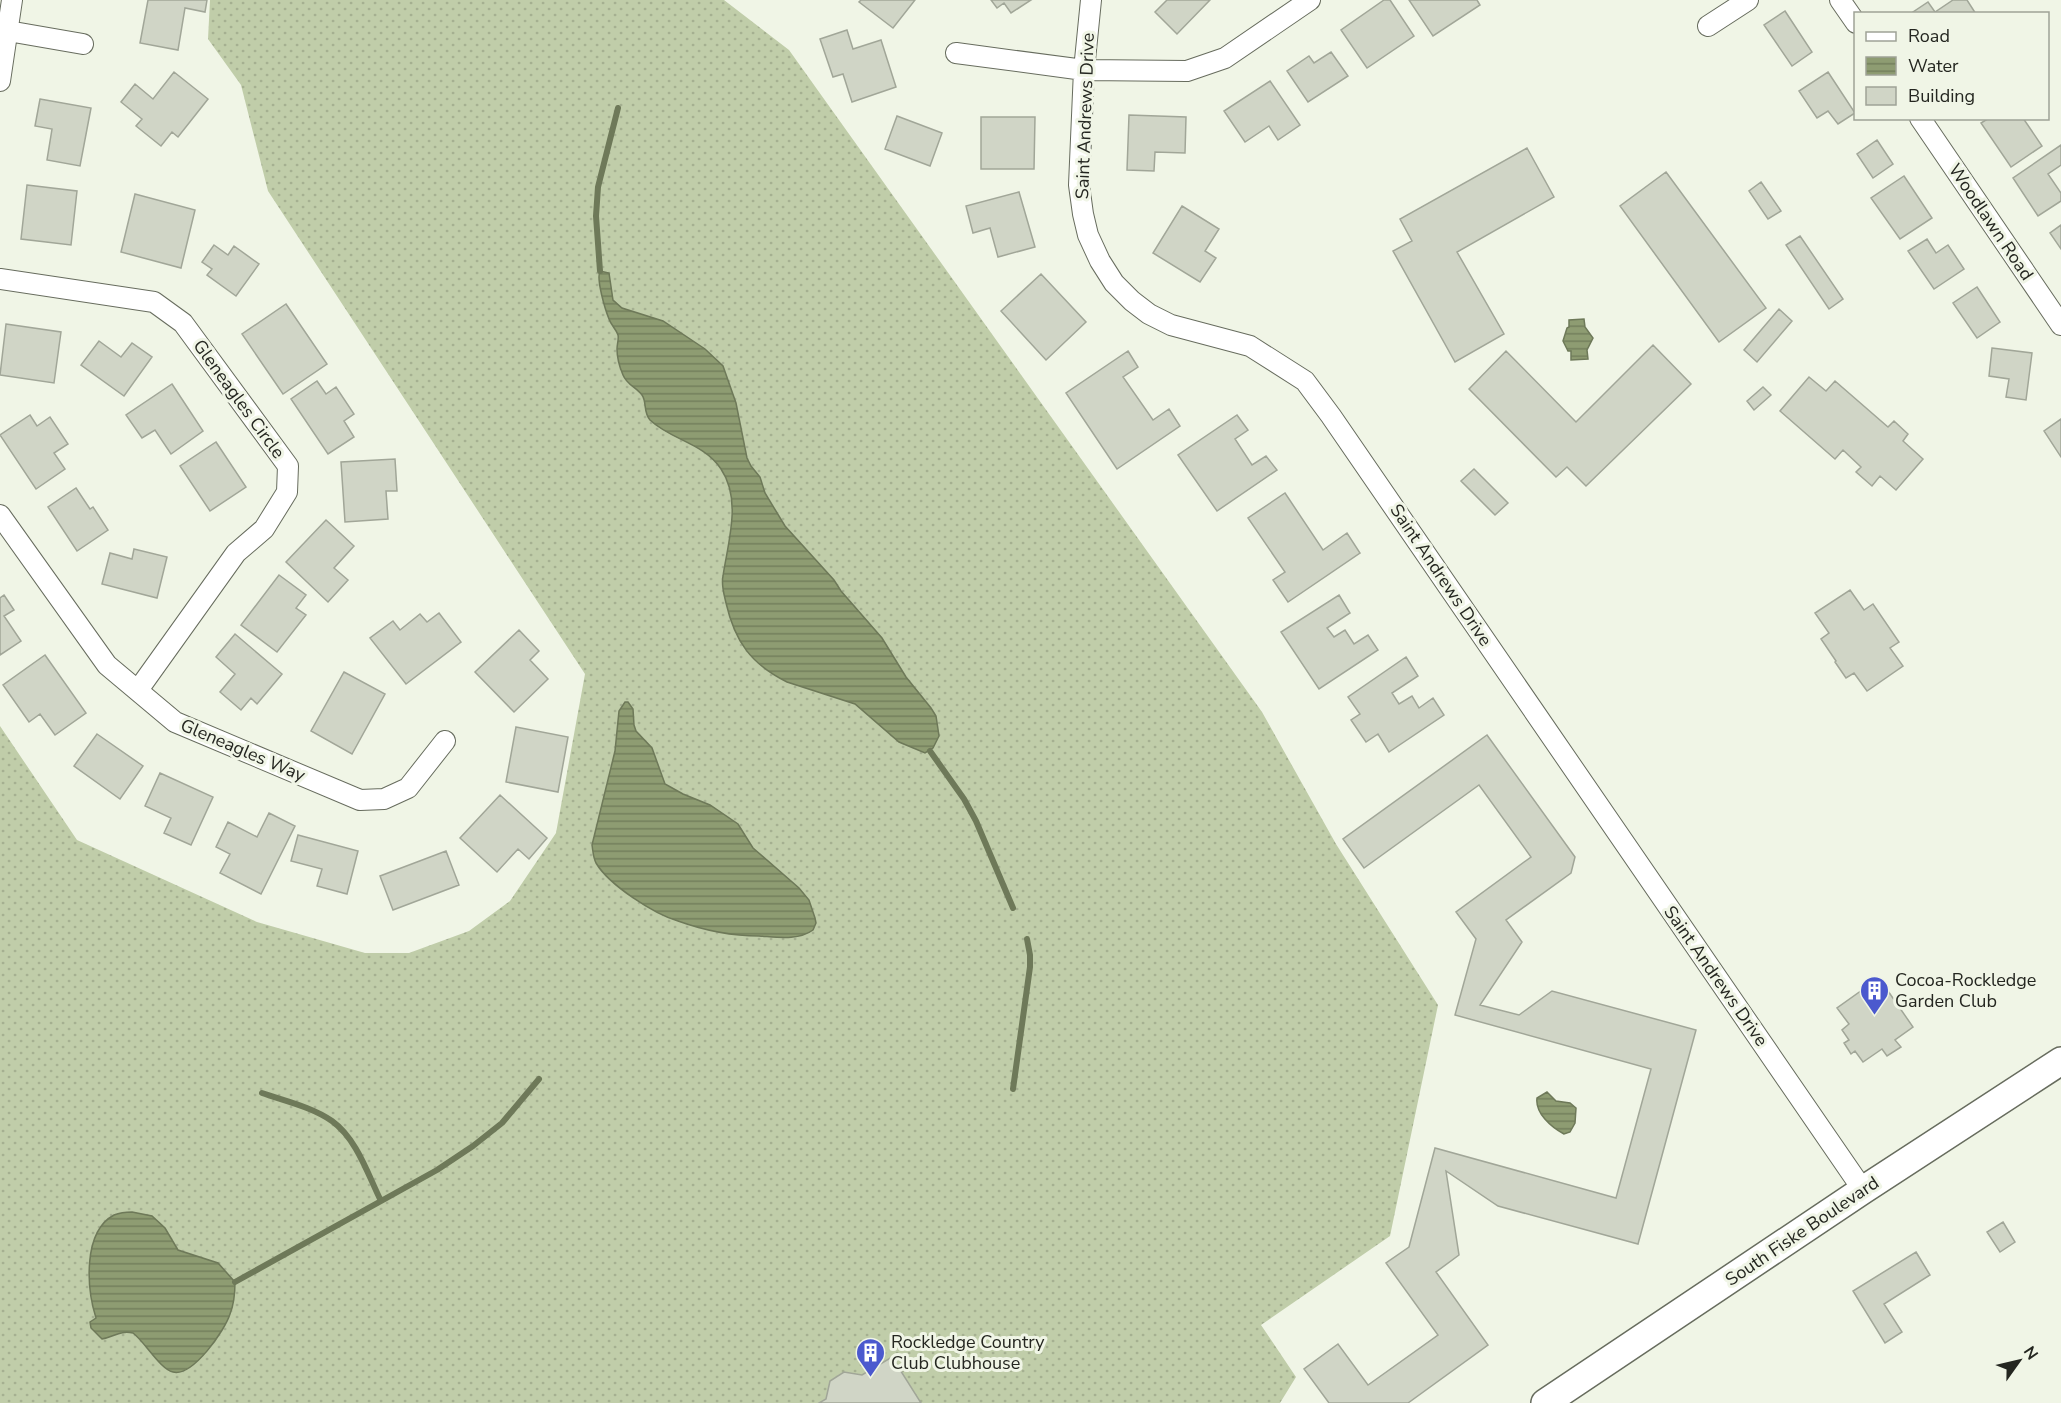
<svg xmlns="http://www.w3.org/2000/svg" width="2061" height="1403" font-family="'Nunito Sans',sans-serif">
<style>
.grass{fill:url(#grass-dots)}
.water{fill:url(#water-rules);stroke:#6e7959;stroke-width:1.5}
.lines{fill:none;stroke-linecap:round;stroke-linejoin:round}
.stream{stroke:#6e7959;stroke-width:6}
.building{fill:#d0d5c6;stroke:#a1a698;stroke-width:1.5}
.minor-casing{stroke:#676c5e;stroke-width:22}
.secondary-casing{stroke:#676c5e;stroke-width:30}
.minor{stroke:#fff;stroke-width:20}
.secondary{stroke:#fff;stroke-width:27}
.labels{text-anchor:middle;dominant-baseline:central;stroke-width:6;stroke-linejoin:round;paint-order:stroke}
.street-label{font-size:18px;fill:#242620;stroke:#f0f5e6}
.poi-label{font-size:18px;fill:#242620;stroke:#f0f5e6;text-anchor:start}
</style>
<defs>
<pattern id="grass-dots" width="8" height="8" patternUnits="userSpaceOnUse" patternTransform="scale(1.5)"><rect width="8" height="8" fill="#c0cda9"/><path d="M2 2h.1M6 6h.1" fill="none" stroke="#a5b091" stroke-width="1.8" stroke-linecap="round"/></pattern>
<pattern id="water-rules" width="6" height="5" patternUnits="userSpaceOnUse" patternTransform="scale(1.5)"><rect width="6" height="5" fill="#8e9c72"/><path d="M0 2.5h6" fill="none" stroke="#747f5d"/></pattern>
</defs>
<rect width="100%" height="100%" fill="#f0f5e6"/>
<!-- grass -->
<path class="grass" d="M210,0h514l65,50 473,662 74,132 102,161 -48,231 -129,89 35,52 -16,26h-1280v-677l77,114 180,82 108,31h44l60,-22 41,-30 46,-68 29,-159 -317,-483 -27,-106 -33,-46z"/>
<!-- water -->
<path class="water" d="M600,271l9,2 4,27 9,8 41,13 42,28 18,17 13,37 11,55 4,8 9,11 5,16 20,33 49,54 7,11 41,47 24,39 25,31 5,8 3,20 -6,12 -8,5 -26,-11 -44,-38 -68,-22c-36,-18 -52,-40 -61,-79 -2,-9 -5,-18 -3,-27 5,-34 19,-76 -2,-107 -17,-26 -50,-29 -71,-49 -7,-8 -3,-18 -8,-25 -6,-8 -15,-10 -19,-20 -3,-7 -6,-18 -6,-26 0,-5 2,-10 1,-14 -2,-6 -7,-10 -9,-16 -4,-10 -13,-40 -9,-48z
M1584,319l1,8 8,11 -6,12 1,9 -17,1v-9h-3l-5,-10 4,-13 2,-1v-7z
M625,702h3l5,7 1,16 2,6 16,17 13,36 18,10 27,11 28,19 15,24 46,40 10,12 6,18 1,5 -3,7c-15,11 -37,7 -54,6 -27,0 -56,-6 -81,-15 -24,-7 -69,-36 -82,-58 -3,-6 -3,-12 -4,-18l23,-94 4,-40z
M1547,1092l9,9 14,2 6,5 -1,15 -5,9 -6,2c-13,-7 -29,-21 -27,-36z
M132,1212l20,4 13,12 13,22 40,13 17,19c0,11 -1,22 -5,32 -5,16 -37,63 -57,58 -13,-3 -28,-30 -40,-39 -13,-3 -19,4 -31,6l-11,-11 -1,-6 6,-4c-9,-28 -14,-86 18,-103 5,-2 12,-3 18,-3z"/>
<g class="lines">
<!-- stream -->
<path class="stream" d="M600,271l-4,-55 2,-29 20,-79
M930,751l34,48 12,22 37,87
M1013,1089l17,-122v-12l-3,-16
M262,1093c23,8 50,14 70,28 25,18 36,54 49,80
M235,1282l202,-112 36,-24 29,-23 37,-44"/>
</g>
<!-- building -->
<path class="building" d="M148,0h59l-2,12 -20,-4 -7,42 -38,-7z
M861,0h54l-22,28 -34,-26z
M991,0h40l-20,13 -7,-10 -7,5z
M1167,0h43l-33,34 -22,-22z
M1384,0h6l24,36 -47,32 -26,-38z
M1409,0h68l3,5 -47,31z
M1953,0h14l9,14h-66l18,-12 7,10z
M1785,11l27,41 -20,14 -28,-41z
M847,30l6,19 28,-9 15,47 -44,15 -9,-28 -10,3 -13,-38z
M1331,52l17,24 -40,26 -21,-31 22,-15 5,7z
M174,72l34,27 -30,38 -6,-5 -11,14 -25,-20 6,-7 -21,-17 14,-18 18,15z
M1828,72l27,41 -17,11 -10,-13 -11,7 -18,-27z
M1270,81l30,44 -22,15 -9,-14 -24,16 -21,-31z
M40,99l51,9 -11,58 -33,-6 5,-31 -17,-3z
M1129,115l57,2 -1,36 -30,-1 -1,19 -27,-1z
M897,116l45,17 -12,33 -45,-17z
M981,117h54l-1,52h-53z
M1989,118h34l19,28 -31,21 -30,-44z
M1877,140l16,24 -20,14 -16,-24z
M2061,145v20l-13,9 13,19v8l-23,15 -25,-38z
M1527,148l27,49 -97,55 47,82 -49,28 -62,-111 19,-10 -12,-22z
M1666,172l100,136 -47,34 -99,-136z
M1904,176l28,42 -32,21 -29,-41z
M1761,182l20,29 -13,8 -19,-28z
M27,185l50,6 -6,54 -50,-6z
M1019,192l16,55 -37,10 -8,-29 -17,5 -7,-27z
M135,194l60,16 -14,58 -60,-16z
M1182,206l37,23 -14,22 11,7 -16,24 -47,-29z
M2061,225v24l-11,-16z
M1800,236l43,63 -14,10 -43,-64z
M1927,239l9,14 12,-8 16,24 -30,20 -26,-38z
M214,245l14,10 6,-9 25,18 -23,32 -29,-21 5,-6 -10,-7z
M1041,274l45,48 -40,38 -45,-49z
M1977,287l23,35 -23,16 -24,-35z
M286,304l41,60 -44,30 -41,-60z
M1779,309l13,12 -35,41 -13,-12z
M6,324l55,8 -7,51 -54,-8z
M99,341l22,16 11,-14 20,14 -28,39 -43,-31z
M1653,345l38,39 -105,102 -19,-19 -11,10 -87,-88 37,-38 70,71z
M1992,348l40,5 -6,47 -20,-3 3,-18 -20,-3z
M1128,351l10,16 -15,10 30,43 16,-11 11,17 -63,43 -51,-76z
M1809,377l17,14 9,-10 53,46 6,-6 14,13 -5,7 20,18 -27,31 -16,-14 -8,10 -16,-14 5,-5 -18,-17 -8,9 -55,-48z
M317,381l9,13 10,-7 18,27 -10,7 10,16 -26,17 -37,-55z
M172,384l31,47 -32,23 -16,-24 -13,8 -16,-23z
M1763,387l8,8 -17,15 -7,-9z
M30,415l7,11 13,-9 18,27 -14,9 11,16 -29,20 -36,-54z
M1237,415l11,15 -13,9 17,26 14,-9 11,14 -60,41 -39,-56z
M2061,419v38l-17,-26z
M216,442l30,45 -36,24 -30,-45z
M395,459l2,32h-11l2,28 -43,3 -4,-60z
M1474,469l34,34 -13,12 -34,-34z
M76,488l14,21 3,-2 15,23 -31,21 -29,-44z
M1285,493l38,57 24,-17 13,20 -72,49 -15,-22 12,-8 -37,-54z
M326,520l28,26 -20,22 14,12 -20,22 -42,-40z
M134,549l33,8 -10,41 -55,-14 8,-31 22,6z
M279,575l27,20 -10,13 10,7 -29,37 -36,-27z
M1850,590l14,20 9,-6 26,38 -9,6 13,18 -36,25 -13,-18 -8,5 -11,-16 1,-1 -15,-22 8,-6 -14,-20z
M4,595l10,15 -10,6 17,25 -21,14v-57z
M1339,595l11,18 -23,15 7,9 11,-7 9,14 14,-9 10,15 -59,39 -38,-57z
M439,613l22,29 -55,42 -36,-46 23,-17 7,9 20,-16 7,8z
M519,630l20,21 -9,9 18,19 -34,33 -39,-40z
M235,634l47,40 -25,30 -6,-6 -10,12 -21,-18 15,-18 -19,-17z
M45,655l41,58 -31,22 -15,-21 -11,8 -26,-37z
M1406,657l12,19 -26,17 7,11 13,-8 7,12 14,-10 11,17 -55,37 -11,-18 -12,8 -15,-22 9,-6 -12,-17z
M344,672l41,22 -33,60 -41,-23z
M516,727l52,10 -10,55 -52,-10z
M97,734l46,32 -23,33 -46,-33z
M1487,735l88,122 -4,16 -65,47 16,22 -42,63 39,10 33,-24 144,39 -58,214 -140,-38 -52,-35 13,84 -23,17 52,73 -80,58h-79l-25,-34 34,-25 30,41 70,-50 -52,-72 23,-16 26,-99 181,50 35,-129 -196,-54 21,-76 -20,-27 75,-55 -52,-72 -115,83 -21,-29z
M160,773l53,24 -22,48 -27,-12 7,-15 -26,-12z
M500,795l47,43 -18,21 -11,-10 -21,23 -37,-34z
M269,813l26,13 -34,68 -41,-21 10,-19 -14,-7 12,-25 29,15z
M298,835l60,16 -11,43 -30,-8 5,-17 -31,-8z
M446,851l13,34 -66,25 -13,-34z
M1879,978l34,49 -18,13 6,7 -14,9 -5,-7 -19,13 -8,-11 -4,3 -7,-11 5,-3 -7,-10 7,-6 -12,-16z
M2003,1222l12,20 -15,10 -13,-20z
M1916,1252l14,23 -46,29 18,28 -17,11 -32,-52z
M892,1357l29,46h-102l7,-4 4,-18 14,-9 18,3z"/>
<g class="lines">
<defs>
<path id="minor" d="M1091,0l-7,70 -5,115 4,29 5,21 12,26 14,22 18,18 17,13 22,11 79,21 55,35 26,35 532,774
M1840,0l16,23
M1708,26l40,-26
M8,31l75,13
M956,53l128,17 103,1 38,-13 85,-58
M0,81l12,-81
M1920,118l141,207
M0,279l154,23 29,21 105,143 -1,26 -23,37 -28,24 -98,137
M0,515l107,150 68,57 185,78 24,-1 24,-11 37,-47"/>
<path id="secondary" d="M1545,1403l318,-213 198,-129"/>
</defs>
<!-- minor casing -->
<use href="#minor" class="minor-casing"/>
<!-- secondary casing -->
<use href="#secondary" class="secondary-casing"/>
<!-- minor -->
<use href="#minor" class="minor"/>
<!-- secondary -->
<use href="#secondary" class="secondary"/>
</g>
<!-- icons -->
<defs>
<symbol id="building-pin" viewBox="-11 -11 22 30"><path d="M0 17L-7.5 6A9.5 9.5 0 1 1 7.5 6Z" fill="#4b59ce" stroke="#f0f5e6"/><path d="M-4-6H4V6H1V3H-1V6H-4ZM-2.5-4.3h1.7v1.8h-1.7ZM.8-4.3h1.7v1.8H.8ZM-2.5-1h1.7V.8h-1.7ZM.8-1h1.7V.8H.8Z" fill="#fff"/></symbol>
</defs>
<g fill-rule="evenodd">
<use href="#building-pin" x="1858" y="974" width="33" height="45"/>
<use href="#building-pin" x="854" y="1336" width="33" height="45"/>
</g>
<g class="labels">
<!-- street labels -->
<g class="street-label">
<text transform="translate(1085 116) rotate(-88)">Saint Andrews Drive</text>
<text transform="translate(1991 222) rotate(56)">Woodlawn Road</text>
<text transform="translate(239 399) rotate(54)">Gleneagles Circle</text>
<text transform="translate(1441 575) rotate(56)">Saint Andrews Drive</text>
<text transform="translate(243 750) rotate(23)">Gleneagles Way</text>
<text transform="translate(1716 976) rotate(55)">Saint Andrews Drive</text>
<text transform="translate(1802 1231) rotate(-34)">South Fiske Boulevard</text>
</g>
<!-- poi labels -->
<g class="poi-label">
<text x="1895" y="980">Cocoa-Rockledge<tspan x="1895" dy="21">Garden Club</tspan></text>
<text x="891" y="1342">Rockledge Country<tspan x="891" dy="21">Club Clubhouse</tspan></text>
</g>
</g>
<!-- legend -->
<rect x="1854" y="12" width="195" height="108" fill="#f0f5e6" stroke="#9ea297" stroke-width="1.5"/>
<rect x="1866" y="32" width="30" height="9" fill="#ffffff" stroke="#9ea297" stroke-width="1.5"/>
<text x="1908" y="42" font-size="18" fill="#242620">Road</text>
<rect x="1866" y="57" width="30" height="18" fill="url(#water-rules)" stroke="#9ea297" stroke-width="1.5"/>
<text x="1908" y="72" font-size="18" fill="#242620">Water</text>
<rect x="1866" y="87" width="30" height="18" fill="#d0d5c6" stroke="#9ea297" stroke-width="1.5"/>
<text x="1908" y="102" font-size="18" fill="#242620">Building</text>
<!-- north arrow -->
<g transform="translate(2019 1361) rotate(56)" stroke="#f0f5e6" stroke-width="4.5" paint-order="stroke">
<path d="M0-4.5L10 22L0 15L-10 22Z" fill="#242620"/>
<text y="-9" font-size="16" font-weight="bold" text-anchor="middle" fill="#242620">N</text>
</g>
</svg>
